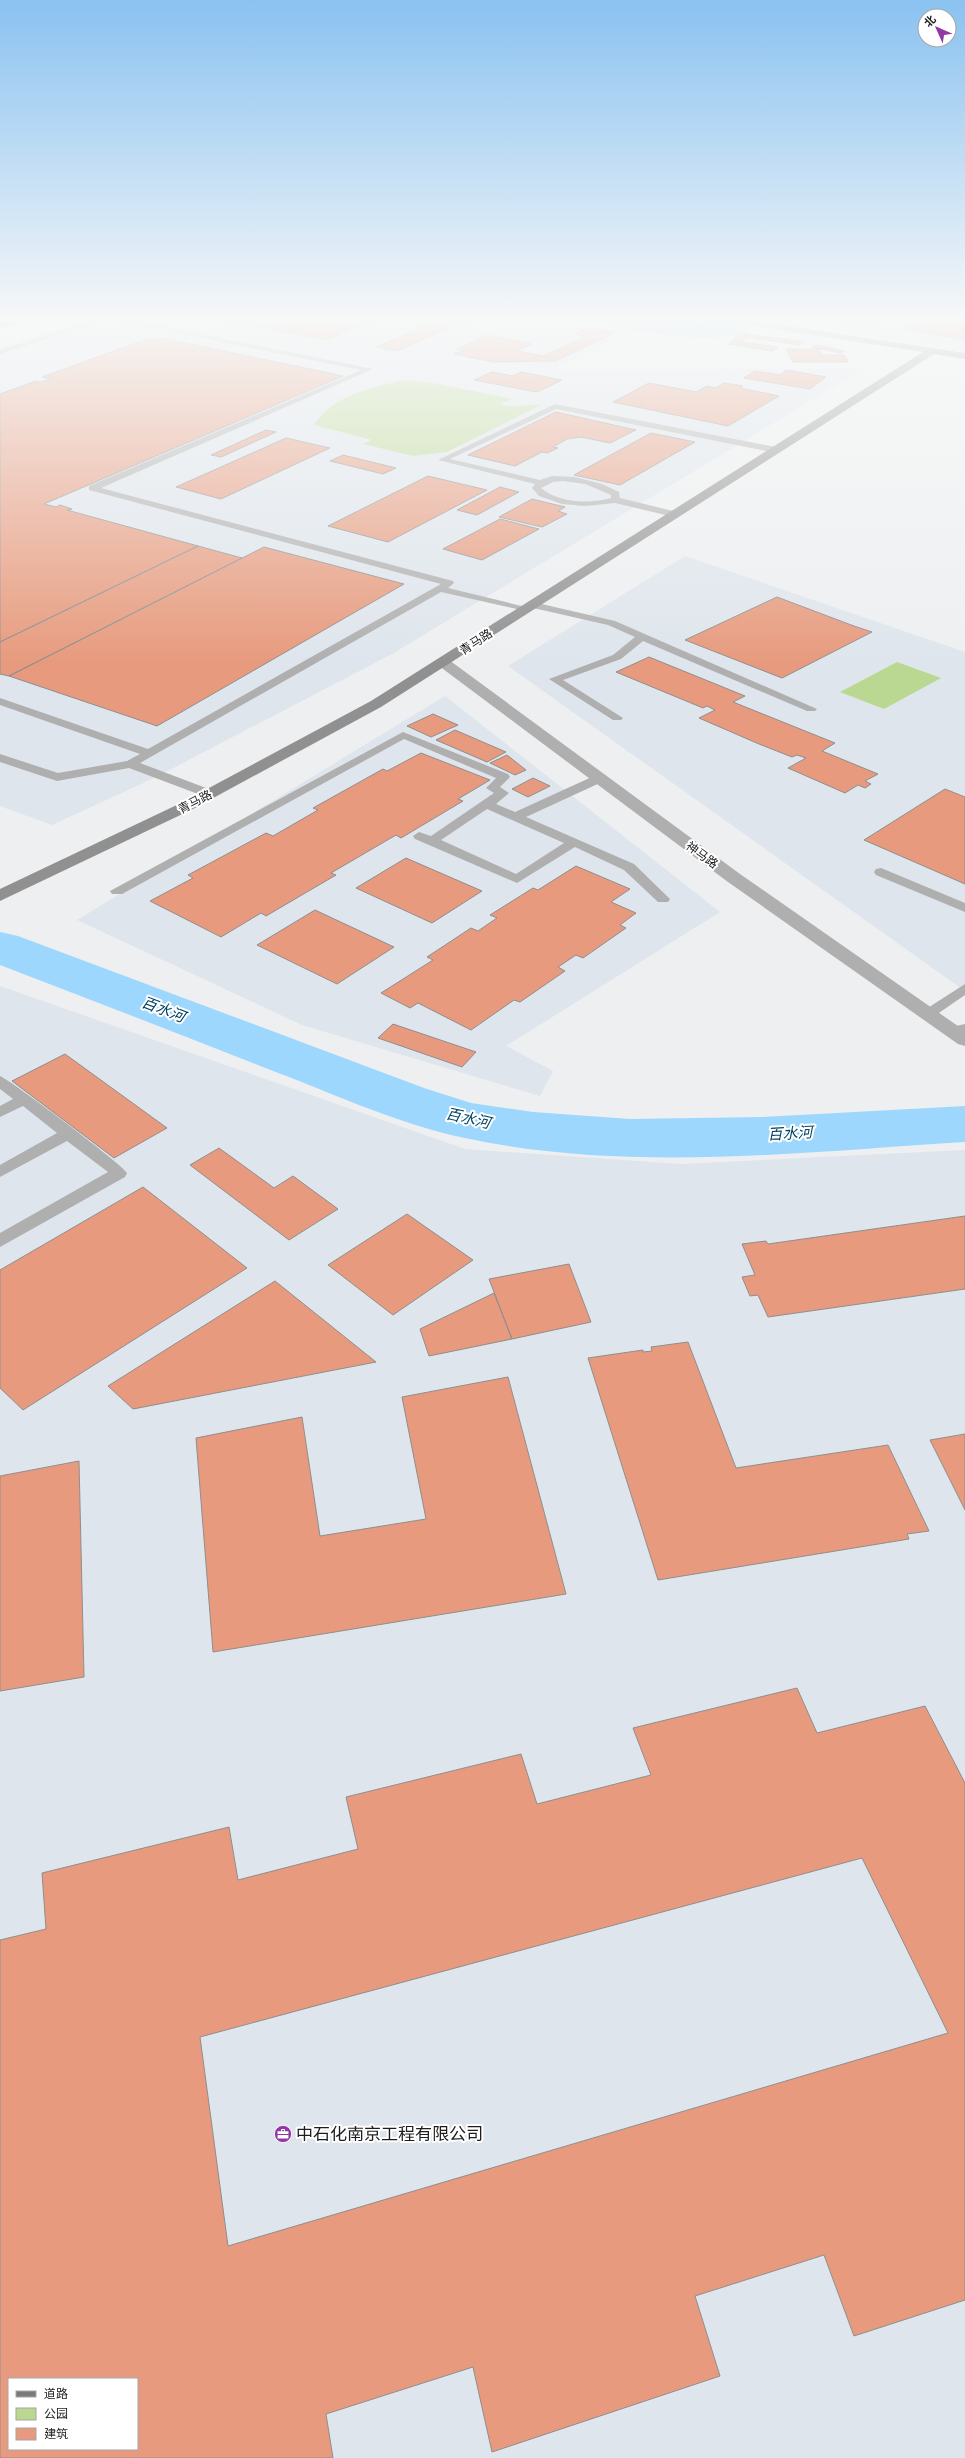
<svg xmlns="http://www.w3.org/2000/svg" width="965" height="2458" font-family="'Alegreya Sans','Noto Sans SC',sans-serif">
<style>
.built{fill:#dee5ec;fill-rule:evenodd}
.green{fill:#bad891}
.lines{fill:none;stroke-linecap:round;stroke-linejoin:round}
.river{fill:#9dd7fe;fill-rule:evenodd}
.building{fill:#e79a7d;stroke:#8f8e8e;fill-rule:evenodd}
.lane{fill:#b0afaf;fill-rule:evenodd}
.street{fill:#b0afaf;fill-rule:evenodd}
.secondary{fill:#919090;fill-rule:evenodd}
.primary{fill:#7b7a7a;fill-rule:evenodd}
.labels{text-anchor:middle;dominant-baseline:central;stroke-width:4;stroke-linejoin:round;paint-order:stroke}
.far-street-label{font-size:12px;fill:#1d1d1d;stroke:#fff}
.water-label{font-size:15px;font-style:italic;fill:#034362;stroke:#fff}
.near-poi-label{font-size:17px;fill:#1d1d1d;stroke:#fff;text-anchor:start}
</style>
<rect width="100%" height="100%" fill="#eeeff0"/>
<!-- built -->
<path class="built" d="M88,320h501l57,7 -92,43 309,-1 -471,285 -238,124 -102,47 -52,-19v-459z
M779,320h186v32z
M685,556l280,96v339l-457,-325z
M445,696l275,216 -214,134 47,25 -13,25 -238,-71 -225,-105z
M0,986l465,163 216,15 284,-14v1308h-965zM9,2379h128v70h-128z"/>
<!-- green -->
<path class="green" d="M406,380l27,3 79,16 -12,5c13,5 27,0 41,1l-94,47 -34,4 -50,-12 9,-4 -58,-15c19,-30 58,-38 92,-45z
M897,662l44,16 -57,31 -44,-17z"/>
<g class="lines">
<!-- river -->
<path class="river" d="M607,320h68l20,2 63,-2c-22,32 -105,12 -138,8l-9,-3z
M0,932l18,4 406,152 47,15 62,9 97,7 133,-2 202,-11v36c-164,10 -338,31 -500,-4 -63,-13 -124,-41 -184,-64 -94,-37 -187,-73 -281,-109z"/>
</g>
<!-- building -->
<path class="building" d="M222,320h155l-51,20z
M425,320h50l-16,6z
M843,320h42l-16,6 -29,-5z
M921,320h44v20l-62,-12z
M430,324l20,4 -53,23 -21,-4z
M587,328l25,3 -3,1 5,1 -58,28 -63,1 -39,-8 10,-4 -7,-1 30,-14 45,9 -15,7 27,5 42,-20 -11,-2z
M740,333l64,9 -4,3 -53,-8 -5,5 36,5 -5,4 -45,-7z
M150,338l7,2 5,-2 181,38 -299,128 12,3 4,-2 12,4 -5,1 131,36 -198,96v-248l36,-13 6,1 8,-3 -8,-2z
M817,345l28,6 -5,2 -28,-6z
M786,349h33l3,6h22l4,7h-55z
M786,370l40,7 -16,12 -66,-11 11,-7 25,4z
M492,372l21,4 8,-4 41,8 -25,12 -63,-12z
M649,383l47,9 11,-6 8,2 9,-5 19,3 -3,2 39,8 -51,30 -115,-24z
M556,412l80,18 -26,13 -29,-6 -14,2 -14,8 5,1 -11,5 -5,-1 -27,14 -47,-11z
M266,430l10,2 -55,25 -10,-2z
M651,433l44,9 -75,43 -46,-10z
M286,438l44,10 -109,51 -45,-12z
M343,455l53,13 -13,6 -53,-13z
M428,476l59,14 -99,52 -60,-16z
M500,487l19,5 -42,23 -20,-5z
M532,499l33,8 -7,4 9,3 -25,13 -43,-10z
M500,519l39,10 -57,31 -39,-11z
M198,546l44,12 -233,118 -9,-2v-32z
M264,547l140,37 -247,142 -148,-50z
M777,597l77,29 18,6 -90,46 -97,-38z
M649,657l96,39 -12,6 102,41 -13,8 56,23 -13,7 6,3 -6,4 -7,-3 -13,8 -57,-25 18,-10 -9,-3 -5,2 -33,-13 -60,-26 16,-8 -8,-4 -4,2 -87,-36z
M433,714l25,11 -27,12 -24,-11z
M455,730l51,22 -19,10 -51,-22z
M421,753l69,27 -32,19 5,2 -62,37 -5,-3 -65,38 5,2 -70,41 -5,-3 -40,24 -71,-36 43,-23 -5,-3 78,-42 7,3 45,-26 -5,-2 70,-39 4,2z
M507,755l19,15 -11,5 -25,-12z
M533,778l17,8 -22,11 -16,-8z
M945,789l20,8v87l-101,-44z
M406,858l76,33 -50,32 -76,-35z
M576,866l54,23 -19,13 25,11 -16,12 6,3 -43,30 -7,-3 -18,12 7,4 -45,31 -6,-2 -43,30 -53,-27 -8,5 -29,-15 52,-33 -6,-3 44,-29 7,3 19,-13 -7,-3 43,-27 5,2z
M315,910l79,37 -57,37 -80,-39z
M393,1024l83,28 -14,15 -84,-29z
M65,1054l102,74 -53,30 -102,-77z
M219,1148l55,40 19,-12 45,33 -49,31 -99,-75z
M143,1187l104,81 -224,142 -23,-22v-118z
M407,1214l66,46 -80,55 -65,-50z
M965,1216v73l-197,28 -10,-22 -8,1 -8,-19 13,-2 -13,-31 24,-3 2,3z
M569,1264l22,58 -79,17 -23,-60z
M275,1281l101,81 -243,47 -25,-23z
M494,1293l18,46 -83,17 -9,-27z
M688,1342l48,126 152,-23 41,86 -22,3 2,5 -251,41 -70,-222 55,-8v2l9,-1 -1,-4z
M508,1377l58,217 -353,58 -17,-214 106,-21 18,119 106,-17 -24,-122z
M965,1434v76l-35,-70z
M79,1461l5,216 -84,14v-215z
M797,1688l20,45 108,-27 40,77v517l-111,36 -30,-81 -129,41 25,80 -228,76 -19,-85 -147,47 7,44h-333v-518l46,-11 -4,-56 187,-46 9,53 120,-31 -12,-52 175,-43 16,50 114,-29 -18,-47zM862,1858l86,175 -720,213 -28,-209zM9,2379h128v70h-128z"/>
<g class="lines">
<!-- lane -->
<path class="lane" d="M94,320h10l-104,34v-4z
M119,320h11l243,49 -272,119 352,93 1,2 -6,5 82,20v4l-89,-20 -301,171 74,28 2,3 -2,3h-8l-77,-29 -72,13 -57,-19v-8l58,19 69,-12 13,-7 -140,-49v-7l148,51 293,-165 -352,-94v-4l272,-116 -239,-48z
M555,404l221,43 4,3 -4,3 -220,-44 -106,50 90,21 12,-4 23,1 27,7 17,8 1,6 57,14 2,2 -5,3 -59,-14 -30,3 -23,-2 -23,-8 -7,-8 3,-4 -97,-24zM563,481l22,3 26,11v3c-22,6 -52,5 -70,-10l12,-6z
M533,602l82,19 202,88 -2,2h-8l-164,-70 -22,18 -58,21 60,38 -2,2h-8l-64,-41 64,-24 22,-18 -27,-12 -79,-18v-4z
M403,732l105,42 2,3 -10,10 9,6 -13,11 19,8 79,-36h8l2,3 -2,3 -76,35 108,47 36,35 -2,3h-10l-34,-32 -49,-23 -58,36 -102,-44 -2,-3 6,-4 12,4 63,-43 -8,-5 10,-10 -92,-39 -282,155h-10l-2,-3zM487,809l77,34 -48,31 -75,-34z
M881,868l84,35v9l-89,-37 -2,-3 2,-3z
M965,984v11l-32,22h-10l-2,-3 2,-3z
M965,1024v8l-13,3 -7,-4 2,-3z
M0,1076c9,3 122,88 127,97l-2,4 -125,70v-14l108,-61 -41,-31 -67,36v-12l57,-32 -34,-27 -23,11v-11l13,-7 -13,-10z"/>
<!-- street -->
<path class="street" d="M444,659l5,1 291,214 225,157v15l-7,-2 -230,-162 -289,-216 -2,-3 2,-3z"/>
<!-- secondary -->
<path class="secondary" d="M729,320h20l216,33v6l-31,-5 -553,353 -188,102 -193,92v-12l181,-86 190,-102 552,-349 -189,-29z"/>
<!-- primary -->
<path class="primary" d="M13,320h13l-26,9v-6z"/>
</g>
<!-- sky -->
<linearGradient id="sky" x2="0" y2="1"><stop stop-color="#8ac2f1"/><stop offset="0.48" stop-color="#f7f8f8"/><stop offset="1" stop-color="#f7f8f8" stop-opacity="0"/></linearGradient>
<rect width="965" height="664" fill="url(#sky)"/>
<!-- icons -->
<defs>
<symbol id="office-disc" viewBox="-11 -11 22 22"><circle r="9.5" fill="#9138a5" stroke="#fff"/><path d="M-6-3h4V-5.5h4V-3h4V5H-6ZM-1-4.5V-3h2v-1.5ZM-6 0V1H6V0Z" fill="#fff"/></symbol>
</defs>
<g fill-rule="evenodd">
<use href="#office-disc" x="273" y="2124" width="20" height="20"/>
</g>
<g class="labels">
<!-- far-street labels -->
<g class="far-street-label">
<text transform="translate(476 642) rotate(-33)">青马路</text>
<text transform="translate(195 802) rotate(-28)">青马路</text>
<text transform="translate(702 855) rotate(36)">神马路</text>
</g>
<!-- water labels -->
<g class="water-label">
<text transform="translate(163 1010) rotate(21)">百水河</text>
<text transform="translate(468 1119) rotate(13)">百水河</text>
<text transform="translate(790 1134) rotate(-3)">百水河</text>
</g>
<!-- near-poi labels -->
<g class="near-poi-label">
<text x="296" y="2134">中石化南京工程有限公司</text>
</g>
</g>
<!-- legend -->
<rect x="8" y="2378" width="130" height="72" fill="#ffffff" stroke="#a5a5a5"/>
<rect x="16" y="2391" width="20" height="6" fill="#7b7a7a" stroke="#a5a5a5"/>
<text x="44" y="2398" font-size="12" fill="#1d1d1d">道路</text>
<rect x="16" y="2408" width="20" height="12" fill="#bad891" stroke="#a5a5a5"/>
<text x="44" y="2418" font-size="12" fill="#1d1d1d">公园</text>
<rect x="16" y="2428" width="20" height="12" fill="#e79a7d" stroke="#a5a5a5"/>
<text x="44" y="2438" font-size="12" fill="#1d1d1d">建筑</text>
<!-- north arrow -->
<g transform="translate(937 28) rotate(315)"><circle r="19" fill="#ffffff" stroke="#a5a5a5"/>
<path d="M0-3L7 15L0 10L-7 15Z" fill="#9138a5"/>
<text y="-6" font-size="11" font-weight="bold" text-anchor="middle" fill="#1d1d1d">北</text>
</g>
</svg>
